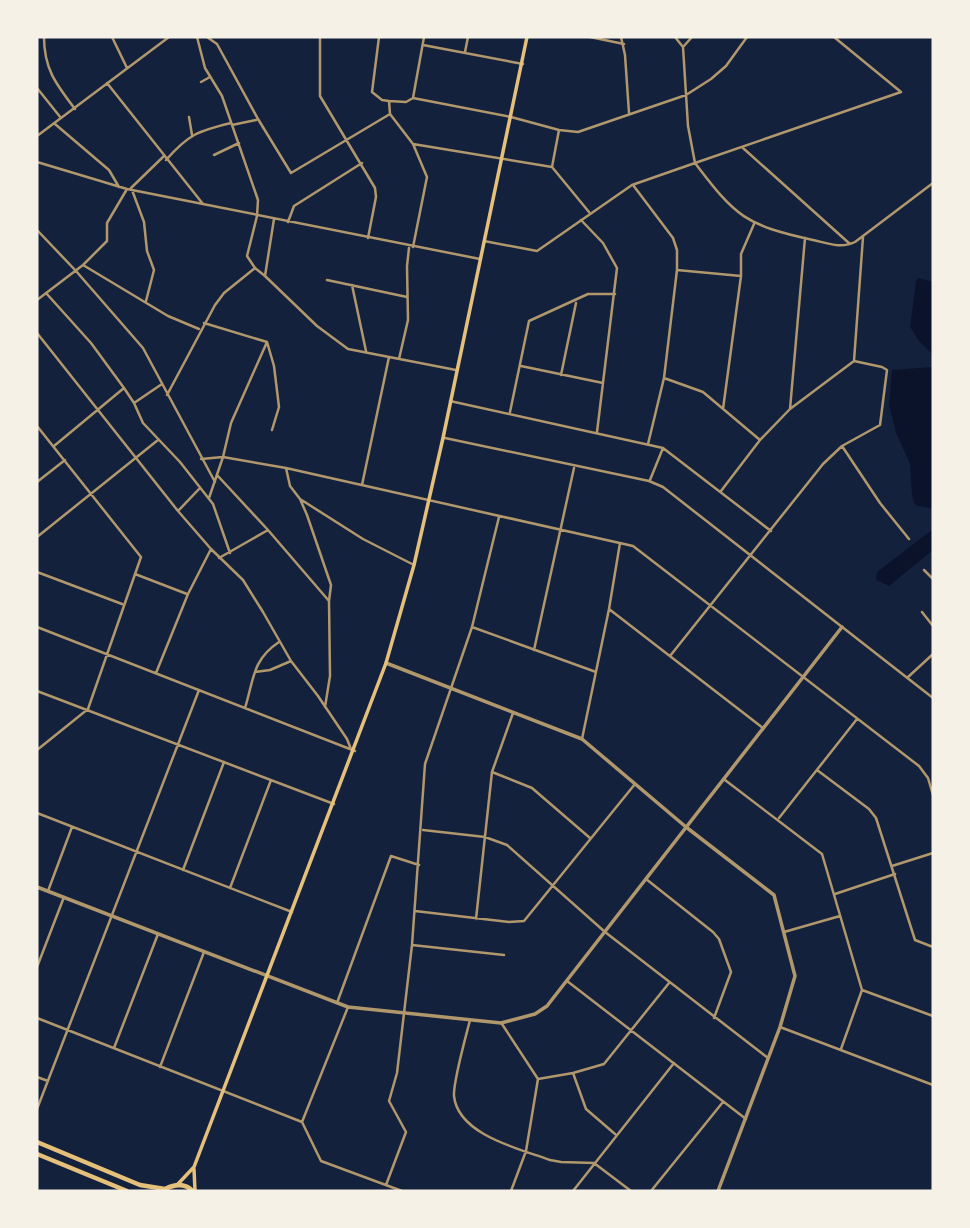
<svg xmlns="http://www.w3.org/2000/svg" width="970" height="1228" font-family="Manrope,sans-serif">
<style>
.water{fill:#0b132b}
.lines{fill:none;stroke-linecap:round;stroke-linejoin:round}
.minor{stroke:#b1986c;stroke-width:2.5}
.tertiary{stroke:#b1986c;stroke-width:3.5}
.secondary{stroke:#e5c07b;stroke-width:3.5}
.trunk{stroke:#e5c07b;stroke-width:4.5}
</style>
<rect width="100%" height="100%" fill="#14213d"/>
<!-- water -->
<path class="water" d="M919,278l14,4v73l-14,-14 -9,-14 6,-46z
M932,367l1,142 -18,-4 -3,-9 -2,-32 -14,-31 -7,-28 3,-35z
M933,529v21l-44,36 -13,-6 1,-8z"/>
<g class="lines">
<!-- minor -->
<path class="minor" d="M44,37c0,32 12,47 31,72
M112,37l15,31
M197,37l8,31 17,28 36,104 -1,16 -10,40 8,12 10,8 9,-57
M207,37l10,7 41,75 33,54 99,-59
M320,37v59l55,92 1,9 -8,41
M379,37l-7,55 10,8 7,1
M590,37l34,7
M621,37l4,18 4,58
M675,37l8,10 5,79 7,37 206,-71
M834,37l67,55
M423,45l100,19
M683,47l9,-10
M465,52l3,-15
M201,82l9,-5
M107,83l96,121
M37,88l24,30
M413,98l11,-61
M189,117l3,18
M55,124l54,46 10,17
M232,125l24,-5
M37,136l132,-99
M413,144l139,23 37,45
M743,148l107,96
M214,155l25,-12
M166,160c23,-26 32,-29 65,-37
M37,162l90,27 353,70
M552,167l7,-37 19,2 108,-37 25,-16 15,-13 21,-29
M633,185l40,53 4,12v20
M131,188l33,-32
M132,190l12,32 3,29 7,19 -8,31
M581,220l22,23 14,25 -20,164
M288,222l6,-16 68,-43
M37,230l39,41 67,77 72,134
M484,241l53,10 95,-66 63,-22c41,54 50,62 118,77 14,3 28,9 42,2l78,-59
M413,247l14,-70 -14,-33 -23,-30 -1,-13 17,1 7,-4 98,19 48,13
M83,265l85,51 31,13
M265,276l52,50 31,23 108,21
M327,280l80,17
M352,285l14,66
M46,293l45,50 33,45 -70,58
M37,300l46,-35 24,-24v-18l20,-34
M204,323l63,19 -36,81 -8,34 -14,41
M37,333l141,178 33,38 32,31 20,32 28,49 27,35 29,43 4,10
M267,342l7,24 5,41 -7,23
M399,359l9,-39 -1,-54 2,-18
M521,366l82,17
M561,375l15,-72
M664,378l39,14 57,48
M124,388l10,15 28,-19
M167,395l48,-90 9,-12 31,-25
M450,401l213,47 108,83
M134,403l9,20 37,39 33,42 17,49
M723,409l18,-133v-22l13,-30
M790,409l15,-171
M510,412l19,-91 59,-27h27
M37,426l104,131 -53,152 -51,41
M445,438l204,43 14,6 270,211
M648,444l16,-66 13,-108 64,6
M842,446l38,57 29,36
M201,459l22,-2 63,11 347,78 286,220 9,12 5,17
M286,468l4,18 10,13 7,16 24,70 -2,16 1,75 -5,31
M217,475l51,55 61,71
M650,480l13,-32
M37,482l28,-22
M362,485l27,-128
M721,491l39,-51 30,-31 64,-48 9,-124
M300,499l63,40 51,26
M178,511l22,-23
M37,537l121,-97
M219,558l49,-28
M924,570l9,9
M37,572l85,32
M135,574l52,20
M609,609l154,119
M922,612l11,14
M37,627l318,124
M472,627l124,45
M534,650l40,-182
M670,656l153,-192 19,-18 38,-21 7,-55 -5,-3 -28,-6
M255,672l15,-2 21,-9
M156,673l32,-79 23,-45
M907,678l26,-24
M37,691l297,113
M245,708c9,-29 7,-48 34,-66
M582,739l27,-130 11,-66
M817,770l52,39 7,9 39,122 18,7
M492,772l40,16 58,50
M725,780l97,74 40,136 71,26
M37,813l255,99
M779,818l78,-99
M423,830l62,7 22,8 98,87 163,126
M892,866l41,-13
M183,870l41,-108
M646,879l67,53 6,7 12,33 -17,46
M230,888l41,-108
M48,891l24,-64
M835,894l60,-20
M415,911l94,11 15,-1 111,-137
M476,919l16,-147 21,-59
M784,932l56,-16
M412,945l92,10
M37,967l27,-70
M567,981l179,138
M337,1003l54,-147 28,9
M348,1007l-46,115 19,39 81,30
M37,1018l265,104
M470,1020c-4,16 -17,62 -16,76 4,39 66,53 96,64l11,2 33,1 37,28
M502,1024l36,55 -12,72 -15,40
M780,1027l153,58
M114,1048l44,-114
M841,1049l21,-59
M160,1067l44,-115
M573,1073l13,36 29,25
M37,1077l11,4
M538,1079l35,-6 31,-9 65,-81
M37,1109l162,-419
M386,1185l20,-53 -17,-31 8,-28 15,-128 13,-181 47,-137 27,-110
M573,1191l101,-128
M651,1191l72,-89"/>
<!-- tertiary -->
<path class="tertiary" d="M386,663l196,76 104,88 88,68 21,81 -15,51 -62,164
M37,887l311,120 153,16 34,-9 12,-8 295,-379"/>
<!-- secondary -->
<path class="secondary" d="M194,1169l1,22
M177,1185l17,-18 192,-504 28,-98 29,-127 84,-401"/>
<!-- trunk -->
<path class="trunk" d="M37,1142l103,43 25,4
M37,1154l90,37
M165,1189c10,-5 20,-6 28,2"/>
</g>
<!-- border -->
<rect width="970" height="1228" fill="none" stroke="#f6f1e7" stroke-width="77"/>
</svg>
